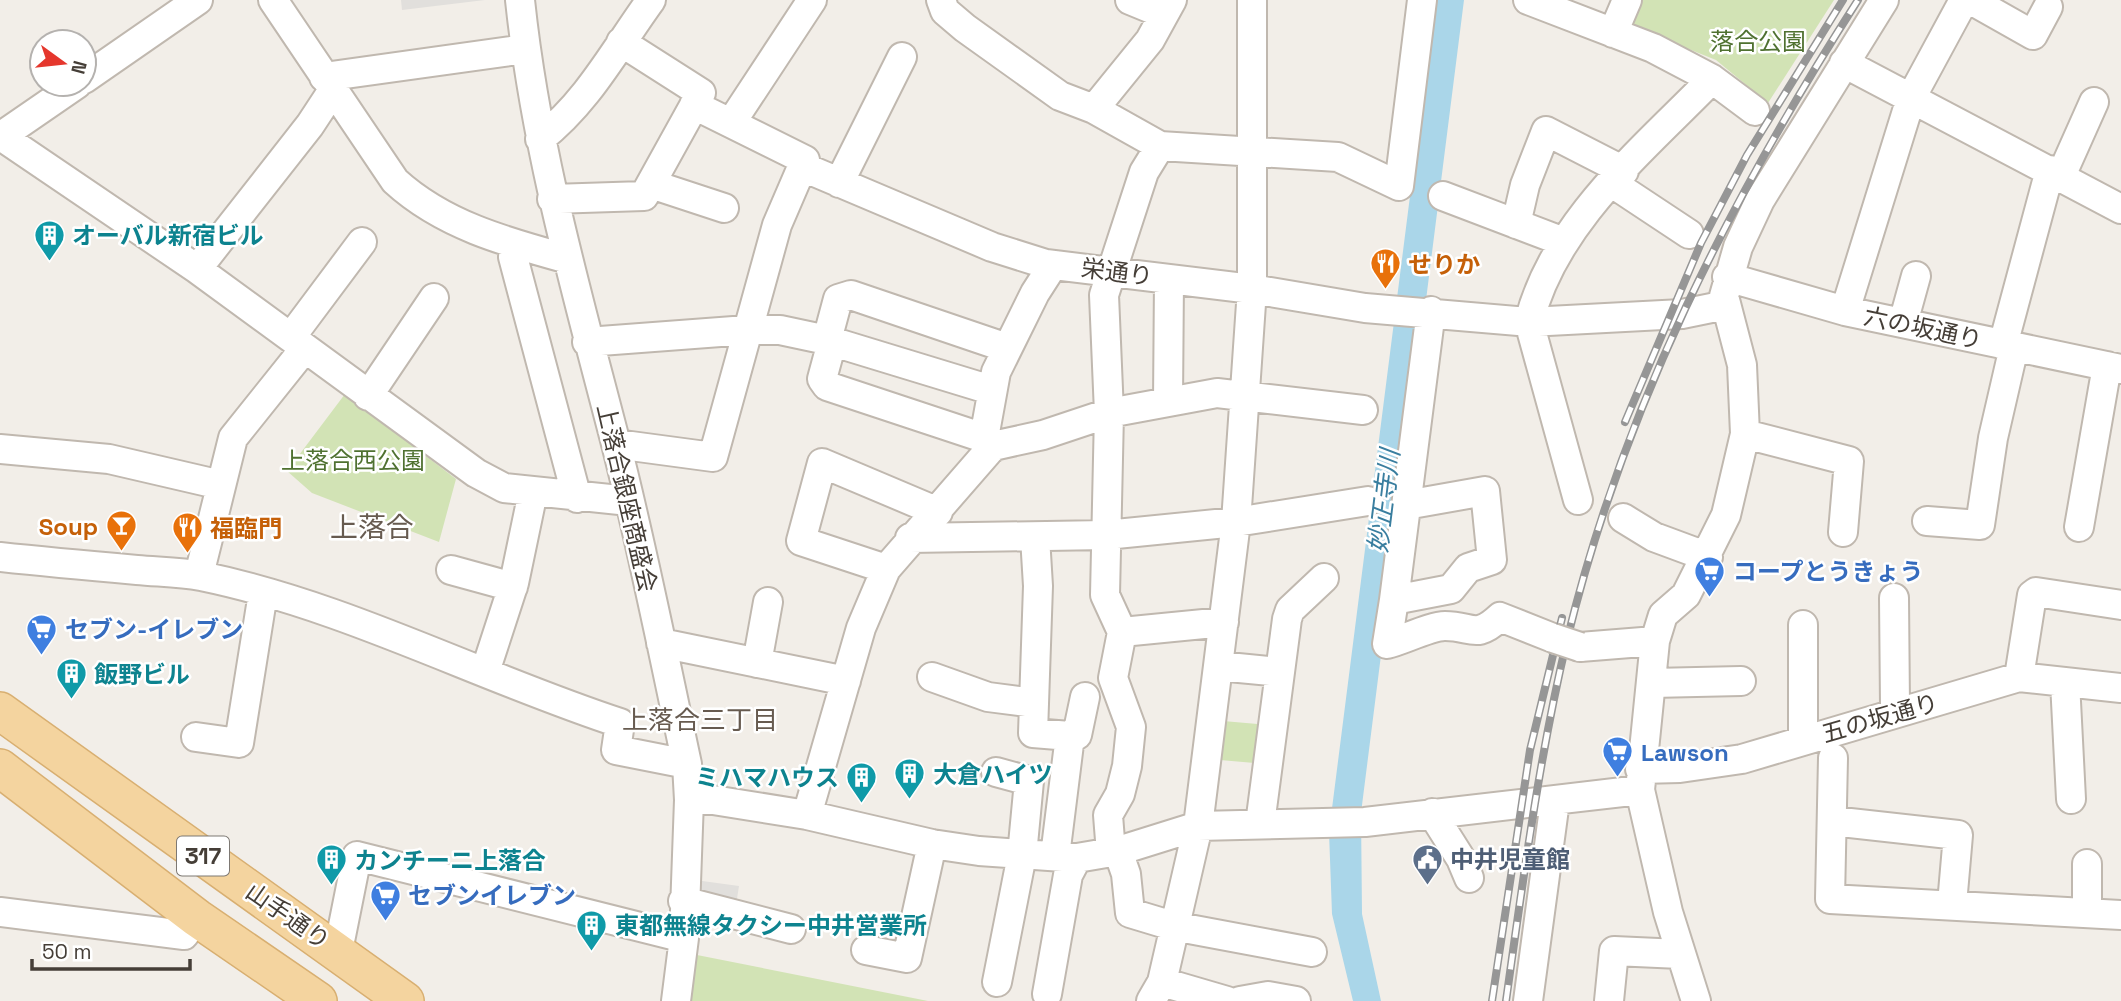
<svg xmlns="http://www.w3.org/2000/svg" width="2121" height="1001" font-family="'Space Grotesk','Noto Sans JP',sans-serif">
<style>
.green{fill:#d2e3b5}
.parking{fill:#e1dfdc}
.water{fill:#aad6e9}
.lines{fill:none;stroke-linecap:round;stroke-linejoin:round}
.minor-casing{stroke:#c0b8af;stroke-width:32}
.major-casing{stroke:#d8af71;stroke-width:40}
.minor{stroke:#fff;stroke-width:28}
.major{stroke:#f4d49f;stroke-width:37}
.rail-casing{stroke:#969696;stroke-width:8}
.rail{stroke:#fff;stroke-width:5;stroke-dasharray:16;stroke-linecap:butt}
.minor-bridge-casing{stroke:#c0b8af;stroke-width:32;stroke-linecap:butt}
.minor-bridge{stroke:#fff;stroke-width:28}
.labels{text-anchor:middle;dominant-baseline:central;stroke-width:5;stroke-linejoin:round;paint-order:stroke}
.shield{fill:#fff;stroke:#7d7873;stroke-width:2}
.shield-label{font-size:23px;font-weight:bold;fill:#453e37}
.park-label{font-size:24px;fill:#4f7130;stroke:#fff}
.culture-label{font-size:24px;font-weight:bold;fill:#0d838f;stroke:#fff;text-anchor:start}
.food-label{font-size:24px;font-weight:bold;fill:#c56008;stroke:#fff;text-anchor:start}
.street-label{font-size:24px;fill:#453e37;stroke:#fff}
.shop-label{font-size:24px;font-weight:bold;fill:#366cbe;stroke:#fff;text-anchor:start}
.service-label{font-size:24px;font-weight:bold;fill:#4e5e75;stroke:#fff;text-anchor:start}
.water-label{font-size:26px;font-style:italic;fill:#397e9f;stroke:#fff}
.neighbourhood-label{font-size:26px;fill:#675b50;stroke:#fff}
.quarter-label{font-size:28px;fill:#675b50;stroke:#fff}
</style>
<rect width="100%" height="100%" fill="#f2eee8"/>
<!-- green -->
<path class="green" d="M1636,0h198l-66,103 -52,-43 -85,-34z
M345,394l111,85 -17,63 -127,-49 -25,-22z
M1223,721l46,4 -3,39 -46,-4z
M692,954l236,47h-242z"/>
<!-- parking -->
<path class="parking" d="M401,0h84l-83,10z
M695,880l44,6 -3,19 -41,-7z"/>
<!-- water -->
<path class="water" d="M1435,0h29l-103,813 1,101 19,87h-28l-21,-87 -3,-82z"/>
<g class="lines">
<defs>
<path id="minor" d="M273,0l122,181c48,44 111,61 173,78
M520,0c16,152 58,297 96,444 27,106 48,213 71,320l2,36 -5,138 -8,63
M941,0l4,11 20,17 95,68 34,13 66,37 178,11 61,29 23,-186
M1130,0l34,14
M1528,0l125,48 59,31 43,32
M1971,0l62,35 15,-28
M1613,33l14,-33
M1844,63l277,146
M324,77l201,-28
M84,79l114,-79
M1094,109l56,-69 22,-40
M731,123l81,-123
M1,136l196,133 279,204 28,15 125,13
M0,137l77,-53
M540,139c48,-37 76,-91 111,-139
M803,167l189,80 54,17 206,25 113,19 164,14 153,-8 44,-9
M2061,176l33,-74
M839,183l63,-126
M1612,183l77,51
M651,184l73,24
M1443,196l121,46
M552,199l92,-3 57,-103 -80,-51
M1516,224l9,-39 21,-54 78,40
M518,245l-5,12 64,241
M197,269l113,-144 23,-35
M1727,277l118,34 276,58
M1845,311l66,-213 53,-98
M1903,323l13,-47
M291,337l71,-95
M827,340l11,-41 13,-4 156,53
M587,342l160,-12h33l47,10 164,50
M832,342l-10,37 5,7 157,52
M2003,345l47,-175
M368,396l66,-98
M1168,401l1,-122
M1745,434l104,27 -6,71
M616,444l97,13 64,-232 28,-65 -111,-55
M0,449l109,10 112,26
M991,449l-7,-11 12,-66 39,-79 18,-28
M1578,500l-49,-178c25,-100 114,-172 183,-243
M1406,505l79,-14 7,69 -24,8 -17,21 -57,11 37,-289
M1623,518l31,19 54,20
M1927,521l53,4 13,-87 21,-91
M2079,527l28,-161
M1035,537l3,49 -5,147 37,3
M910,538l196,-3 130,-13 132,-21
M0,557c46,5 91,9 137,13 21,2 43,2 64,6 146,30 278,101 419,147l-4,27 71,14
M886,569l-85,-28 21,-78 116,49
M451,570l62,17
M199,575l34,-137 72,-90
M1894,598l1,108
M1394,600l-7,44c16,-4 44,-18 58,-18 28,0 30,14 55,-9l53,21
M1122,632l102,-10
M661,643l185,38
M1580,647l75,-6
M757,663l11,-61
M1218,666l62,6
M485,672l29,-89 19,-91
M932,677l56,20 46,6
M2019,677l13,-82 4,-3 85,13
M2065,682l6,117
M1652,683l89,-2
M196,737l43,6 24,-150
M1803,740v-115
M1833,758l-3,141 291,16
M1640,769l40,-1 62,-9 277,-82 102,11
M996,772l33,9 -7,74 -25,127
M689,800h24l94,15 125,29 47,7 98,7 41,-7 80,-25 167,-4 275,-32
M1432,813l29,46 8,19
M807,815l54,-187 25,-59 107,-123 50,-11 66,-22 108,-20 146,17
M1832,821l126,14 -6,69
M1260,824l27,-205 3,-9 34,-32
M1118,851l8,23 4,39 43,13 139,26
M1111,853l-3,-38 12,-21 7,-28 4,-39 -18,-49 9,-46 -17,-37 4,-182 -5,-118 40,-123 16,-26
M1055,856l15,-120 7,-1 8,-38
M2087,864v48
M683,901l108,28
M0,912l184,23 13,-17
M866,950l41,8 25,-114
M338,951l19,-95 327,82
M1162,982l65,19
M1047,994l21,-119 9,-17
M1151,1001l11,-19 36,-156 38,-304 16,-233v-289
M1240,1001l28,-5 28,5
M1528,1001l27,-200
M1609,1001l5,-50 66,3
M1696,1001l-28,-89 -28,-122 15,-149 8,-26 23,-20 40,-80 19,-81 -3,-69 -18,-69 14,-49 22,-47 124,-200"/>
<path id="major" d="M0,711l405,290
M0,768l197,150 121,83"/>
</defs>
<!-- minor casing -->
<use href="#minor" class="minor-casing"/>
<!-- major casing -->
<use href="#major" class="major-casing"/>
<!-- minor -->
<use href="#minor" class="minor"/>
<!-- major -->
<use href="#major" class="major"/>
<defs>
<path id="rail" d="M1625,422l76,-179 46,-88 96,-155
M1492,1001l38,-251 32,-132
M1506,1001c17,-121 33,-243 61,-361 56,-231 163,-441 291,-640"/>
</defs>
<!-- rail casing -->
<use href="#rail" class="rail-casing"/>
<!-- rail -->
<use href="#rail" class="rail"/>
<defs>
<path id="minor-bridge" d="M1553,638l27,9"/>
</defs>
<!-- minor-bridge casing -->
<use href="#minor-bridge" class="minor-bridge-casing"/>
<!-- minor-bridge -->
<use href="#minor-bridge" class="minor-bridge"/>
</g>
<!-- icons -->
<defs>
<symbol id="building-pin" viewBox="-11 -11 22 30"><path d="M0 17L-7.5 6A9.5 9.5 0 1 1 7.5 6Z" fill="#0f9aa8" stroke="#fff"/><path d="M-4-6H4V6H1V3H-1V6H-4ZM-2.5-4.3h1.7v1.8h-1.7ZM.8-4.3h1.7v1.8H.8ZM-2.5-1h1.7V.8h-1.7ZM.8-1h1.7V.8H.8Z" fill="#fff"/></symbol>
<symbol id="restaurant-pin" viewBox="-11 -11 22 30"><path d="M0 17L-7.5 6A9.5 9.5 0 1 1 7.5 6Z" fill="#e8710a" stroke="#fff"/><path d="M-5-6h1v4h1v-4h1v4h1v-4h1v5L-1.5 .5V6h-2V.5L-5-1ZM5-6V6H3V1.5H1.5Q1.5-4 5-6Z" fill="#fff"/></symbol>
<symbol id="bar-pin" viewBox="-11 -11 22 30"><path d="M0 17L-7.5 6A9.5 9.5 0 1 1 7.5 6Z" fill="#e8710a" stroke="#fff"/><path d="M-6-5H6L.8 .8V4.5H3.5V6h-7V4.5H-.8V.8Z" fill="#fff"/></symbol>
<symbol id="supermarket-pin" viewBox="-11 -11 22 30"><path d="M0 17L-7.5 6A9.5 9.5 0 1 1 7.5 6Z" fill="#3f7fe0" stroke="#fff"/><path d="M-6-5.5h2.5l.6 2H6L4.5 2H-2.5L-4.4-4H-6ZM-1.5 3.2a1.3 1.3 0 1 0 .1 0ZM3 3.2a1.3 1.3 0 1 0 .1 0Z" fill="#fff"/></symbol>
<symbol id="civic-pin" viewBox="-11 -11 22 30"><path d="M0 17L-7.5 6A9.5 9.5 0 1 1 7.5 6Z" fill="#5c6f8a" stroke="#fff"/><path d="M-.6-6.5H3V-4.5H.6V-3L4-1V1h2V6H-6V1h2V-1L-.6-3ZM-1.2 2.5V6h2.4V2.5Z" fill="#fff"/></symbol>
</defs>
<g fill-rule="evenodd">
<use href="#building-pin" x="32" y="218" width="35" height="47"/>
<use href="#restaurant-pin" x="1368" y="246" width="35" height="47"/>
<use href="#bar-pin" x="104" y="508" width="35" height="47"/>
<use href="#restaurant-pin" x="170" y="510" width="35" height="47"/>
<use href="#supermarket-pin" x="1692" y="554" width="35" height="47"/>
<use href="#supermarket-pin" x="24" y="612" width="35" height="47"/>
<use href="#building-pin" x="54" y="656" width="35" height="47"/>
<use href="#supermarket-pin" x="1600" y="734" width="35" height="47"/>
<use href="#building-pin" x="892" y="756" width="35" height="47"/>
<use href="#building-pin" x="844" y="760" width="35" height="47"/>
<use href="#civic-pin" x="1410" y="842" width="35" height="47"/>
<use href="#building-pin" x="314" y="842" width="35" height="47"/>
<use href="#supermarket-pin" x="368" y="878" width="35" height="47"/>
<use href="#building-pin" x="574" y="908" width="35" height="47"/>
</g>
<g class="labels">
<!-- shield labels -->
<rect class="shield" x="177" y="836.5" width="52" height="39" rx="5"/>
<g class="shield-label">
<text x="203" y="856">317</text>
</g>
<!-- park labels -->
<g class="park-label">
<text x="1758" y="41">落合公園</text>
<text x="353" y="460">上落合西公園</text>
</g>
<!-- culture labels -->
<g class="culture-label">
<text x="72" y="235">オーバル新宿ビル</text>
<text x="94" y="674">飯野ビル</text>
<text x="933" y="774">大倉ハイツ</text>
<text x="839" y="777" text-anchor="end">ミハマハウス</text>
<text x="354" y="860">カンチーニ上落合</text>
<text x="615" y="925">東都無線タクシー中井営業所</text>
</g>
<!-- food labels -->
<g class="food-label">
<text x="1408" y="264">せりか</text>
<text x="98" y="526" text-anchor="end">Soup</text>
<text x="210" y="528">福臨門</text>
</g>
<!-- street labels -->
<g class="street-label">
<text transform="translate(1117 272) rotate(7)">栄通り</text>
<text transform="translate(1923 328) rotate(12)">六の坂通り</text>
<text transform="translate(627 498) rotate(77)">上落合銀座商盛会</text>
<text transform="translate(1880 718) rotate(-16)">五の坂通り</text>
<text transform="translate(288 916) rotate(35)">山手通り</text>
</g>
<!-- shop labels -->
<g class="shop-label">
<text x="1733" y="571">コープとうきょう</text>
<text x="65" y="629">セブン-イレブン</text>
<text x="1641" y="752">Lawson</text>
<text x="408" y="895">セブンイレブン</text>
</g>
<!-- service labels -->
<g class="service-label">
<text x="1450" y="859">中井児童館</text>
</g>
<!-- water labels -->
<g class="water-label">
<text transform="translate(1384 501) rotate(-83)">妙正寺川</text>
</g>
<!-- neighbourhood labels -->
<g class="neighbourhood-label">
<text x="700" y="720">上落合三丁目</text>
</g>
<!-- quarter labels -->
<g class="quarter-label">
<text x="372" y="527">上落合</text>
</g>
</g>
<!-- north arrow -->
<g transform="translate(63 63) rotate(105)"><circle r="33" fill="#ffffff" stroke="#b5b2af" stroke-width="2"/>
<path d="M0-5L12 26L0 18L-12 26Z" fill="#e5372d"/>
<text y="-10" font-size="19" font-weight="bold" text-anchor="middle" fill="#453e37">N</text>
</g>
<!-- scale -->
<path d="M32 959v10h158v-10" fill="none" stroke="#453e37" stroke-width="3.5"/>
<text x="42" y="959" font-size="21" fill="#453e37" stroke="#ffffff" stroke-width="5" paint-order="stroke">50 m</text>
</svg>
